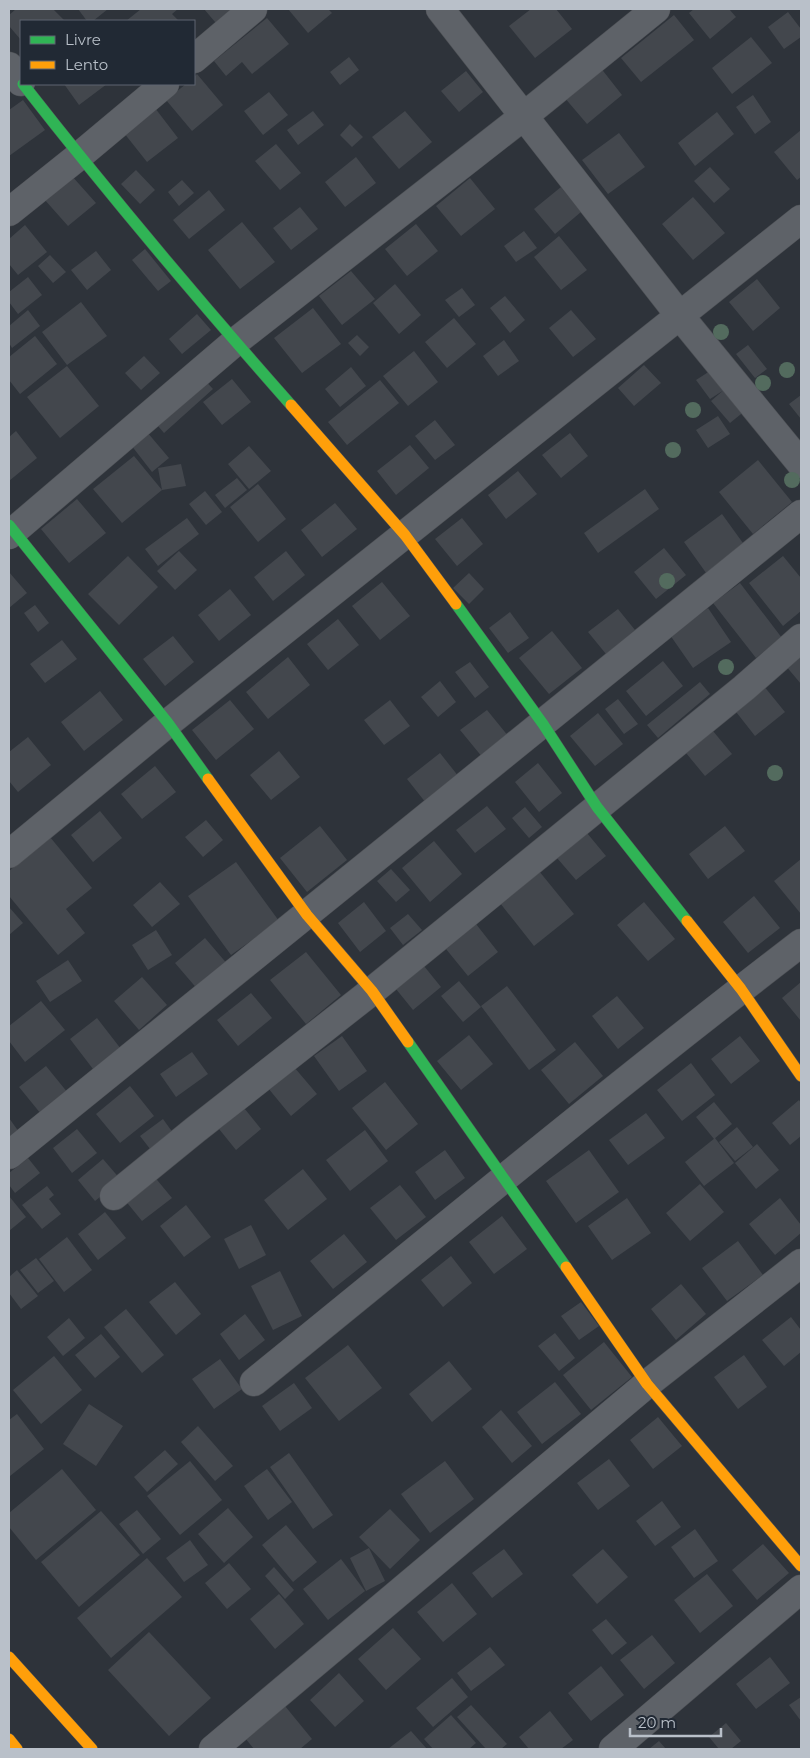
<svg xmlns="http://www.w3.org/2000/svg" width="810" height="1758" font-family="Montserrat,sans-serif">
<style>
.building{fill:#43474d}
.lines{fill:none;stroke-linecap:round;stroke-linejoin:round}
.street-casing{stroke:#4c4f54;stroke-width:29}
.fast-casing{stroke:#4c4f54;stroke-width:12}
.slow-casing{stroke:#4c4f54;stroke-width:12}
.street{stroke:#5e6268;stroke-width:28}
.fast{stroke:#30b455;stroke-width:11}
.slow{stroke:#ff9f0a;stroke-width:11}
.tree{fill:#536b5e}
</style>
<rect width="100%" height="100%" fill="#2e333a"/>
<!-- building -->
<path class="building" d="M16,9h37l12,12h-44v19l-12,-14v-11z
M78,9h30l-15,12h-6z
M141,9h37l-6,5 7,7h-53z
M204,9h38l-21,20z
M288,9h40l4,4 -24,20z
M531,9h25l16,20 -37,29 -26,-32z
M694,9h35l7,8 -26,22 -21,-26z
M788,12l13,17v8l-17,12 -16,-22z
M674,15l20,25 -53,42 -20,-24z
M267,18l22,26 -37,30 -10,-12 -16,14 -12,-15z
M751,37l21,26 -40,31 -20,-26z
M349,57l10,13 -19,15 -10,-13z
M600,67l22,28 -35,29 -23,-27z
M466,71l17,21 -24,20 -18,-21z
M197,74l26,31 -31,26 -26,-31 20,-16h8v-7z
M64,84h43l-28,21z
M269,92l19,23 -25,20 -19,-24z
M753,95l18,27 -16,12 -19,-27z
M23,100l22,30 -36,26v-46z
M155,108l23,30 -31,24 -23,-29z
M313,111l11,14 -26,20 -11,-15z
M405,111l27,31 -33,27 -27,-32z
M717,112l17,22 -39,32 -17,-23z
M350,124l13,13 -11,10 -12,-12z
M801,130v47l-4,3 -23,-28z
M619,133l26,34 -37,27 -26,-34z
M276,144l25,29 -21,17 -25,-29z
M356,157l20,26 -31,24 -20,-25z
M710,167l20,22 -16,14 -20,-22z
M136,170l19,20 -15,14 -19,-20z
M71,175l25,28 -28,23 -24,-27z
M470,178l25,31 -34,27 -25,-30z
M182,180l12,13 -15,13 -11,-14z
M561,187l20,25 -26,22 -21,-25z
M209,190l16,20 -36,29 -16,-19z
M693,197l32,36 -32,27 -31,-36z
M300,207l18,22 -27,21 -18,-22z
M242,222l33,40 -35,27 -32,-39z
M416,224l22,27 -31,25 -22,-27z
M25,225l22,27 -29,23 -9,-11v-25z
M524,231l13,17 -21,14 -12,-16z
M559,236l28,34 -26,20 -27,-33z
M145,249l26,32 -13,10 -26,-31z
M96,251l15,19 -24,20 -16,-20z
M50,255l16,17 -13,11 -15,-17z
M351,271l24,28 -33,26 -23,-29z
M28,277l14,18 -24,19 -9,-12v-10z
M757,279l23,29 -27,23 -24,-29z
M395,284l26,31 -22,19 -26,-31z
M462,288l13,17 -16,12 -14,-17z
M505,296l20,24 -15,13 -20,-25z
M81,302l26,34 -40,29 -25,-33z
M313,308l28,36 -39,29 -28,-35z
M28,310l12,16 -28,22 -3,-5v-17z
M571,310l25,29 -23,18 -24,-29z
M197,314l14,16 -29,24 -13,-15z
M454,318l22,26 -29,24 -22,-26z
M357,335l12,12 -9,9 -12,-13z
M35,336l22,28 -37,30 -11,-14v-23z
M504,340l15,21 -21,15 -15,-20z
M748,345l19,24 -12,9 -19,-24z
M414,351l24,31 -30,24 -25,-30z
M144,356l16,17 -19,17 -16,-17z
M644,365l17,18 -27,23 -16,-18z
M67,366l32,40 -39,32 -33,-41z
M351,367l15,19 -26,21 -15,-18z
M710,371l14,19 -14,9 -14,-19z
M201,376l12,13 -49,44 -12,-14z
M232,379l19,23 -29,23 -19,-23z
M380,380l19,23 -52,42 -19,-23z
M726,388l20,22 -16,13 -19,-22z
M801,395v24l-12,-15z
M718,416l12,18 -22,14 -12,-18z
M435,420l20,25 -20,15 -20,-24z
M16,431l21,27 -28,23v-44z
M147,432l22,26 -17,14 -21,-27z
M570,433l18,23 -27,22 -19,-23z
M410,445l19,23 -33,27 -19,-24z
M249,446l22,25 -22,18 -21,-25z
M134,456l28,34 -4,-22 23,-4 5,22 -24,4 -40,33 -29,-34z
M758,460l34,42 -39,32 -34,-42z
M518,471l19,23 -31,25 -18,-24z
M237,478l10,12 -22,18 -10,-13z
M258,484l28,35 -28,23 -28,-35z
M645,489l14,20 -61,44 -14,-20z
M205,491l17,21 -16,13 -17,-21z
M77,499l29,34 -37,30 -28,-34z
M335,503l22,26 -35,28 -21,-27z
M722,514l26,36 -39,27 -25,-35z
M187,518l12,16 -41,32 -13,-17z
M462,518l21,26 -26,22 -22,-27z
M664,548l22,27 -30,24 -22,-27z
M179,551l18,19 -22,20 -18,-19z
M286,551l19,24 -32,26 -19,-24z
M128,556l30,31 -39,38 -31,-31z
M783,556l18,22v33l-18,15 -34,-43z
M9,572l18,21 -18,15z
M469,573l15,16 -15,15 -16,-16z
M382,582l28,34 -30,24 -28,-34z
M740,583l42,55 -26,20 -43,-55z
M230,589l21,26 -32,26 -21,-26z
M35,605l14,18 -11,9 -14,-19z
M708,608l23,34 -38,26 -23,-33z
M618,609l17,21 -29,24 -18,-22z
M510,612l19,26 -21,15 -19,-25z
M338,619l21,26 -31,25 -21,-26z
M552,631l30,37 -33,26 -30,-36z
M173,636l21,26 -29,24 -22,-27z
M62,640l15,19 -32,24 -15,-19z
M801,642v42l-21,-25z
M288,657l22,28 -42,34 -22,-27z
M663,661l20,25 -37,30 -20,-25z
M470,662l19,25 -14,11 -20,-26z
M440,681l16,21 -18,15 -17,-20z
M700,682l10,12 -52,44 -11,-13z
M763,685l22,27 -30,24 -22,-28z
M100,691l23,29 -39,31 -23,-29z
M618,699l20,25 -14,10 -19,-25z
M230,700l24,29 -38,31 -24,-30z
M390,700l20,26 -26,19 -20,-25z
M487,710l22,27 -26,21 -23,-28z
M598,713l25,31 -28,22 -25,-30z
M713,731l19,23 -27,22 -19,-23z
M28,737l23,28 -33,27 -9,-11v-29z
M279,751l21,26 -29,23 -21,-25z
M440,753l19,24 -33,26 -19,-24z
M538,763l24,30 -23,19 -24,-30z
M155,766l21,26 -34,27 -21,-25z
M487,806l19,23 -31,24 -19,-23z
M525,807l17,20 -13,11 -17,-20z
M100,811l22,27 -29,24 -22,-27z
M206,820l17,20 -20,17 -18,-20z
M320,826l27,34 -40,32 -27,-34z
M725,826l20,25 -37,28 -19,-25z
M587,833l19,23 -30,24 -19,-22z
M50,837l42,51 -26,21 19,24 -27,22 -49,-59v-25z
M434,841l28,33 -32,28 -28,-34z
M801,859v55l-27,-33z
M236,862l43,59 -48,34 -43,-59z
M391,869l19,21 -14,12 -19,-21z
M539,871l35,43 -40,32 -34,-43z
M160,882l20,22 -28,23 -19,-22z
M754,896l26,32 -32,25 -25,-31z
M364,902l22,29 -26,21 -22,-29z
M644,902l31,37 -27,22 -31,-36z
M9,907l14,16 -14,12z
M408,914l14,16 -19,15 -13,-17z
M476,924l22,28 -30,24 -22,-27z
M156,930l16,25 -24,15 -16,-25z
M205,938l24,28 -30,25 -24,-28z
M306,952l35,43 -35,29 -36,-44z
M68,960l14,21 -32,21 -14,-21z
M424,966l17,21 -28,23 -17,-21z
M142,977l25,28 -28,25 -25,-29z
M459,981l22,26 -18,15 -22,-26z
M801,982v39l-19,-23z
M507,986l49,64 -27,20 -48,-64z
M251,993l21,25 -34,28 -21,-26z
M617,996l27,32 -26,21 -26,-33z
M41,1001l24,29 -40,32 -16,-21v-15z
M97,1018l24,31 -28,20 -23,-30z
M469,1035l24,29 -32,26 -24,-29z
M342,1036l25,35 -28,20 -25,-35z
M740,1036l20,25 -29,23 -20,-25z
M575,1042l28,34 -34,28 -28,-34z
M192,1052l16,22 -32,23 -16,-23z
M691,1063l24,32 -33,26 -25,-31z
M46,1066l22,27 -27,21 -22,-27z
M294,1067l23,27 -26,22 -23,-28z
M385,1082l33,42 -32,26 -34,-42z
M130,1086l24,30 -34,27 -24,-29z
M799,1100l2,3v33l-11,9 -18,-22z
M714,1102l18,22 -18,15 -18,-22z
M240,1103l21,26 -25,21 -21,-26z
M646,1113l19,25 -37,27 -19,-25z
M9,1118l10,14 -10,7z
M163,1119l13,18 -22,17 -14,-18z
M737,1127l16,20 -18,14 -16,-19z
M77,1129l20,24 -25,20 -19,-25z
M365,1130l23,31 -38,30 -24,-31z
M715,1138l19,25 -30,23 -19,-24z
M757,1144l22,26 -23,19 -21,-26z
M445,1150l20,28 -30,22 -20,-28z
M589,1150l30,42 -43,31 -30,-42z
M28,1158l12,15 -25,20 -6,-8v-12z
M103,1159l18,21 -26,21 -17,-21z
M303,1169l24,30 -39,31 -24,-30z
M153,1175l19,23 -30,23 -18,-22z
M700,1184l24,28 -34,29 -24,-28z
M400,1185l26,32 -30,23 -26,-32z
M47,1186l7,9 -5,4 12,15 -19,15 -20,-24z
M9,1196l17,21 -17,14z
M627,1198l24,35 -39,27 -24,-34z
M780,1198l21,27v8l-26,22 -26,-31z
M186,1205l25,32 -27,20 -24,-31z
M105,1212l21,26 -28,22 -20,-26z
M502,1216l25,33 -33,25 -25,-32z
M251,1225l15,30 -27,14 -15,-30z
M344,1234l23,28 -34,27 -23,-28z
M67,1237l25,33 -28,22 -25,-33z
M738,1241l25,34 -36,26 -25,-33z
M451,1256l21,27 -29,24 -22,-27z
M36,1258l18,23 -16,12 -18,-23z
M17,1270l21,26 -17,13 -12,-16v-16z
M280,1271l22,45 -29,14 -22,-44z
M175,1282l26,32 -25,21 -27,-33z
M681,1284l25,30 -30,26 -25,-31z
M581,1302l18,24 -20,14 -18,-24z
M126,1309l38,46 -22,18 -38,-46z
M245,1314l20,26 -26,20 -19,-26z
M791,1317l10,13v22l-17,14 -22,-26z
M69,1318l16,20 -22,18 -16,-19z
M555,1333l20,25 -16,13 -21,-25z
M101,1334l19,23 -25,21 -20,-23z
M604,1342l28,35 -41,33 -28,-35z
M348,1345l34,43 -43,33 -34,-43z
M744,1355l23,32 -29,22 -24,-32z
M54,1356l28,34 -41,34 -28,-34z
M220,1359l22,30 -28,20 -22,-30z
M449,1361l23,28 -40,33 -23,-28z
M555,1382l26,32 -39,30 -25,-32z
M294,1383l18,25 -32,23 -18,-25z
M89,1404l34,22 -27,40 -33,-22z
M501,1410l31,36 -20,17 -30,-36z
M17,1414l27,35 -34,27 -1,-2v-54z
M658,1417l24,29 -29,23 -23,-29z
M198,1426l35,40 -18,15 -34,-39z
M165,1450l13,14 -31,28 -13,-15z
M289,1453l44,62 -20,14 -43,-62z
M609,1459l21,27 -32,24 -21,-27z
M190,1461l32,39 -42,35 -33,-39z
M445,1461l29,38 -44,34 -29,-39z
M62,1469l34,41 -60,50 -27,-33v-14z
M267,1469l25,33 -24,18 -24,-34z
M662,1501l19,26 -26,19 -19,-25z
M228,1508l25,29 -29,26 -26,-29z
M390,1509l30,31 -30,29 -31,-32z
M137,1510l24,29 -18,15 -24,-30z
M101,1511l39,44 -61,52 -38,-45z
M286,1525l31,37 -24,20 -31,-37z
M695,1529l23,32 -24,17 -23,-31z
M190,1540l18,25 -24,17 -18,-24z
M763,1544l26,29 -32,27 -25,-30z
M369,1548l16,33 -19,10 -16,-33z
M504,1549l19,25 -31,24 -20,-25z
M603,1549l25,28 -31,27 -25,-29z
M147,1558l35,39 -71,61 -34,-40z
M341,1559l24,32 -37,29 -25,-31z
M229,1563l22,26 -24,20 -22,-26z
M274,1567l20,23 -9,9 -20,-23z
M707,1574l26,32 -33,27 -26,-33z
M452,1583l25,31 -34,28 -26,-30z
M279,1594l25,30 -29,25 -25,-30z
M606,1619l21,24 -15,12 -20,-25z
M393,1628l28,31 -35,31 -28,-31z
M149,1632l62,66 -42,38 -61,-66z
M652,1635l23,28 -31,26 -24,-29z
M490,1647l15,18 -34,26 -14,-18z
M770,1657l20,26 -34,26 -20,-25z
M601,1666l23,29 -33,26 -23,-28z
M339,1673l25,28 -29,26 -25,-27z
M452,1678l16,19 -35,30 -17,-19z
M801,1697v24l-12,-16z
M471,1705l36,39 -6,5h-15l-29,-32z
M285,1706l27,33 -12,10h-46l-9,-11z
M550,1711l23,29 -12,9h-32l-10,-12z
M451,1715l25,28 -7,6h-36l-9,-10z
M726,1723l15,18 -10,8h-12l-10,-12z
M411,1731l16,18h-39z
M659,1741l7,8h-17z"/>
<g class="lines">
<defs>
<path id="street" d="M440,9l240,307 121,148
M194,59l59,-50
M9,66l12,16
M9,212l70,-56 86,-72
M9,535l226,-193 289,-226 132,-107
M9,854l159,-131 633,-504
M9,1155l792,-641
M114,1196l81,-66 177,-139 372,-303 57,-50
M254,1382c181,-147 362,-297 547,-439
M213,1749l434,-365 154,-121
M613,1749l188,-160"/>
<path id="fast" d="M23,84c86,110 176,217 268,321
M9,525l159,198 40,56
M456,604l87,120 54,83 90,114
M408,1042l158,225"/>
<path id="slow" d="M291,405l114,130 51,69
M208,779l99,136 65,76 36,51
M687,921l54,68 60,87
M566,1267l81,117 154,182
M9,1657l83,92
M9,1739l8,10"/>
</defs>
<!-- street casing -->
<use href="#street" class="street-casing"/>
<!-- fast casing -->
<use href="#fast" class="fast-casing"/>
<!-- slow casing -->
<use href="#slow" class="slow-casing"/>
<!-- street -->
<use href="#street" class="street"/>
<!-- fast -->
<use href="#fast" class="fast"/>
<!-- slow -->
<use href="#slow" class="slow"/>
</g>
<!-- trees -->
<g class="tree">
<circle cx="721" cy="332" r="8"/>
<circle cx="787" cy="370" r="8"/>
<circle cx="763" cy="383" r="8"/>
<circle cx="693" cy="410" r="8"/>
<circle cx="673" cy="450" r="8"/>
<circle cx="792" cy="480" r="8"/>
<circle cx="667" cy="581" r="8"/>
<circle cx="726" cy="667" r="8"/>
<circle cx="775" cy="773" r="8"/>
</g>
<!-- border -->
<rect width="810" height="1758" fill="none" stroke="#b9c0c9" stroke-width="20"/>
<!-- legend -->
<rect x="20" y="20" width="175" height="65" fill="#212934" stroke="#5e6570"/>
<rect x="30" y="36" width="25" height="8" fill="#30b455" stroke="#5e6570"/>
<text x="65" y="45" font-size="15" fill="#b9c0c9">Livre</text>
<rect x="30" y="61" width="25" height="8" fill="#ff9f0a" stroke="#5e6570"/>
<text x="65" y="70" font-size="15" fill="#b9c0c9">Lento</text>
<!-- scale -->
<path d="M630 1728v8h91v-8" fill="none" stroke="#b9c0c9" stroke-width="2.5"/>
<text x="638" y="1728" font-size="15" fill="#b9c0c9" stroke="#212934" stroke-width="4" paint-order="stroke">20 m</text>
</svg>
